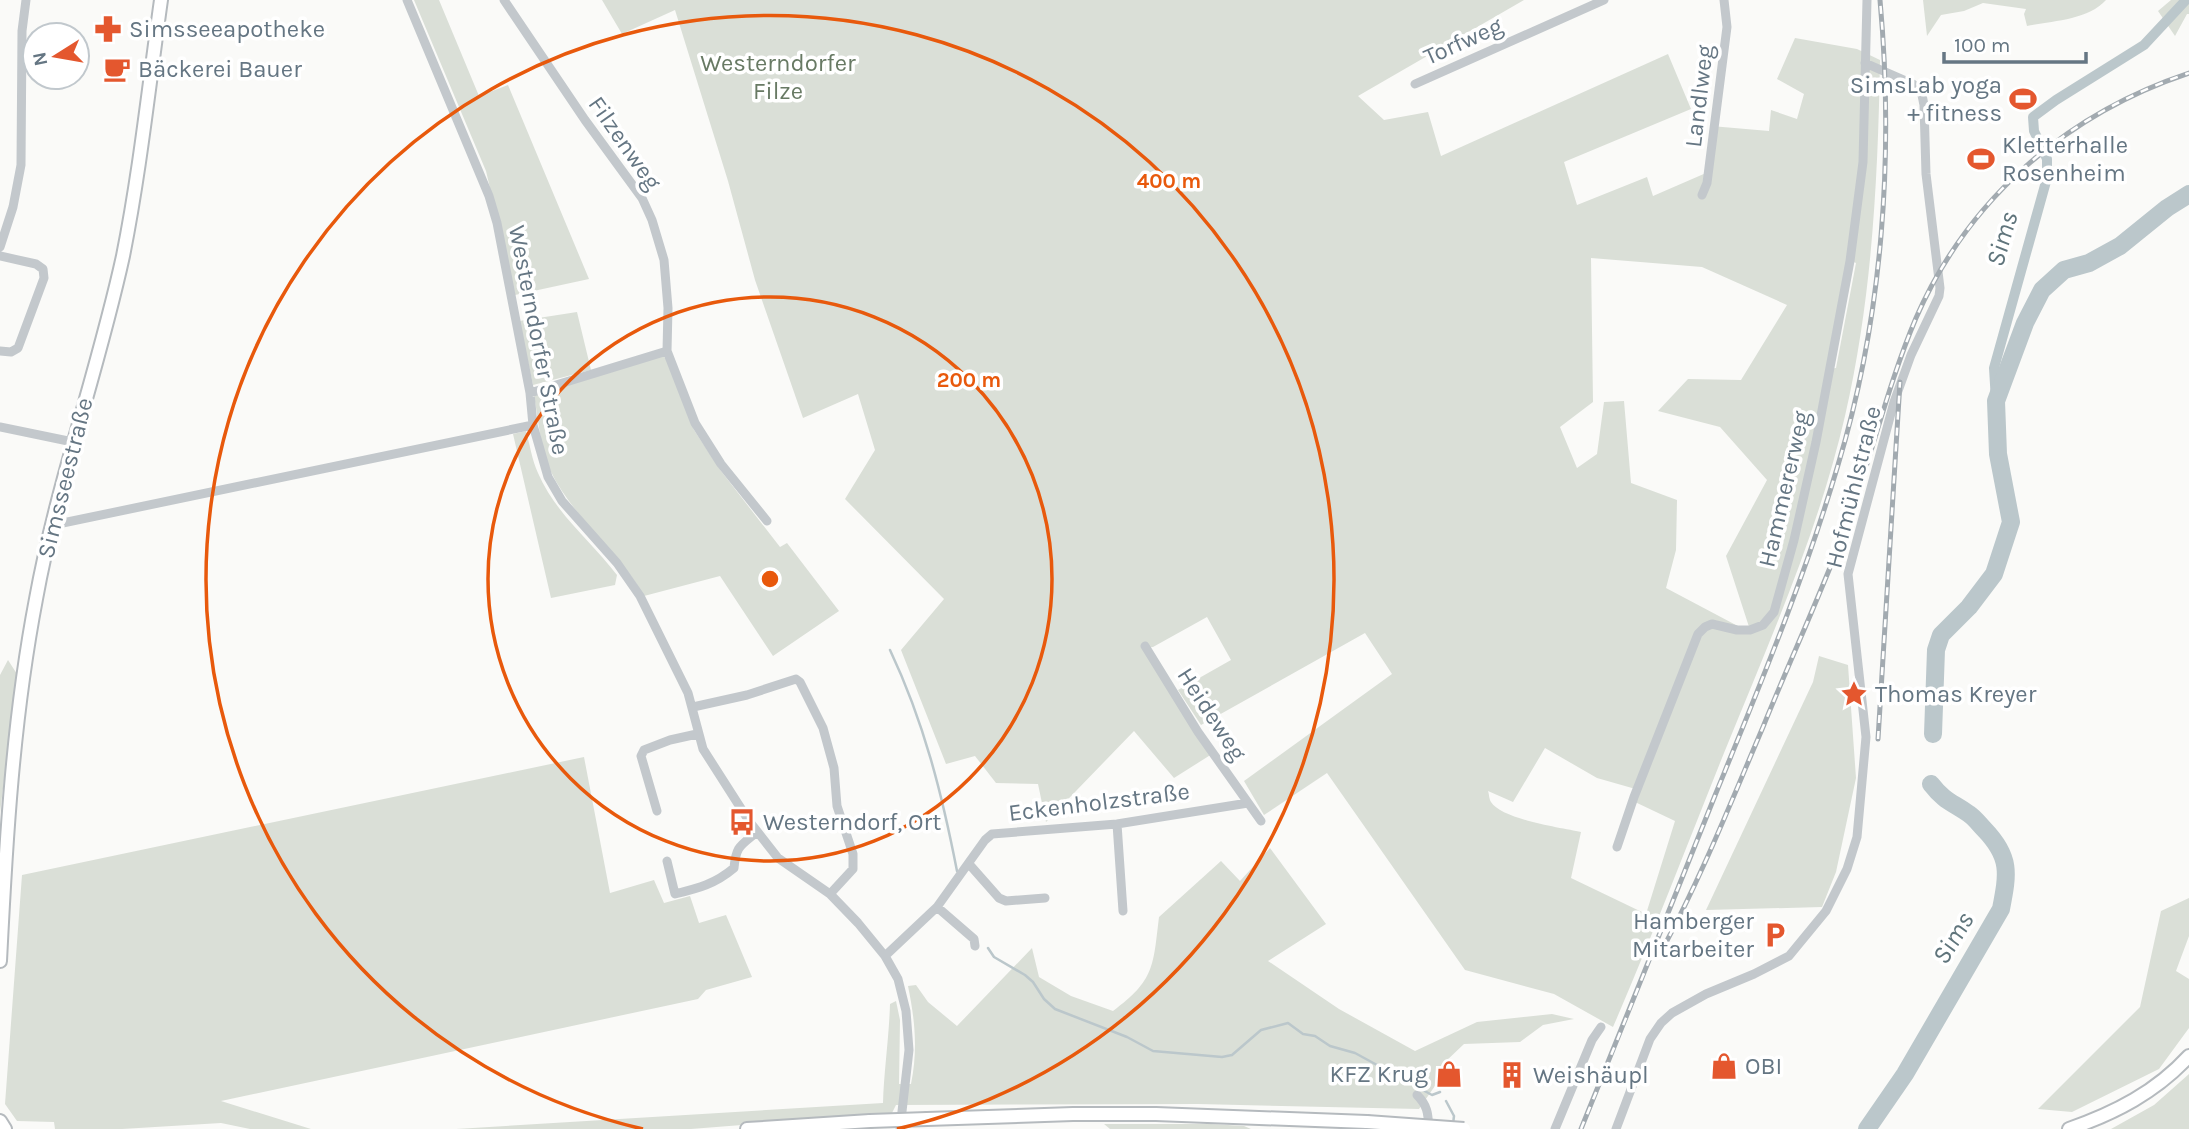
<svg xmlns="http://www.w3.org/2000/svg" width="2189" height="1129" font-family="Karla,sans-serif">
<style>
.green{fill:#dadfd7;fill-rule:evenodd}
.lines{fill:none;stroke-linecap:round;stroke-linejoin:round}
.stream{stroke:#bbc7cb;stroke-width:2.5}
.canal{stroke:#bbc7cb;stroke-width:10}
.river{stroke:#bbc7cb;stroke-width:18}
.major-casing{stroke:#b5babe;stroke-width:16}
.minor{stroke:#c3c8cc;stroke-width:9}
.major{stroke:#fff;stroke-width:12}
.rail-casing{stroke:#a2aab0;stroke-width:5}
.rail{stroke:#fff;stroke-width:2.5;stroke-dasharray:8;stroke-linecap:butt}
.major-bridge-casing{stroke:#b5babe;stroke-width:16;stroke-linecap:butt}
.major-bridge{stroke:#fff;stroke-width:12}
.ring{fill:none;stroke:#e8590c;stroke-width:3.5}
.labels{text-anchor:middle;dominant-baseline:central;stroke-width:7;stroke-linejoin:round;paint-order:stroke}
.poi-label{font-size:24px;fill:#657683;stroke:#fff;text-anchor:start}
.street-label{font-size:24px;fill:#657683;stroke:#fff}
.park-label{font-size:24px;fill:#687a64;stroke:#fff}
.water-label{font-size:26px;font-style:italic;fill:#60757c;stroke:#fff}
.centre{fill:#e8590c;stroke:#fff;stroke-width:3.5}
.ring-label{font-size:21px;text-anchor:middle;font-weight:bold;fill:#e8590c;stroke:#fff;stroke-width:7;stroke-linejoin:round;paint-order:stroke}
</style>
<rect width="100%" height="100%" fill="#fafaf8"/>
<!-- green -->
<path class="green" d="M414,0h25l40,96 29,-11 81,194 -74,16 -29,-124z
M602,0h922l-166,96 26,24 44,-8 13,44 227,-102 23,55 -127,53 13,43 70,-28 6,19 53,-23 5,-47 58,5 2,-21 26,9 7,-25 -27,-15 18,-41 62,11 23,11c-2,119 -8,239 -35,356 -27,117 -76,226 -121,337 -37,92 -72,184 -111,274l-59,-33 -89,-24 -138,-197 -63,42 -20,-34 148,-107 -27,-41 -164,92 -23,-35 53,-30 -24,-43 -54,30 -9,1 68,106 -38,24 -40,-47 -88,91 -8,-38 -42,-1 -21,-27 -29,8 -45,-114 43,-51 -99,-100 30,-49 -17,-56 -55,24 -48,-138 -27,-99 -53,-171 -53,24zM1591,258l111,9 85,38 -46,75 -53,-1 -30,32 62,16 47,53 -41,76 25,77 -85,-45 10,-38 1,-50 -46,-17 -7,-82 -20,1 -7,52 -20,14 -17,-41 33,-25zM1847,259l9,4 -20,105 -9,1zM1545,748l52,30 42,12 -4,12 40,19 -29,93 -75,-36 10,-46c-20,-4 -80,-13 -90,-30 -2,-3 -2,-9 -3,-11l25,11z
M1923,0h183c-18,20 -54,21 -79,26l-3,-12 2,-5 -43,-6 -19,8 -23,4 -14,21z
M2171,0h18v14h-2l-12,22 -17,-25z
M577,312l14,58 -58,15 -14,-64z
M661,356l5,2 28,72 27,41 59,76 7,-4 52,68 -66,45 -53,-80 -76,20c-26,-46 -71,-78 -94,-126 -9,-17 -12,-54 -16,-74z
M526,431c4,14 6,29 12,42 17,40 53,68 79,102l-2,10 -64,13 -38,-164z
M1819,656l29,9 8,113 -20,94 -14,35 -116,3 107,-228z
M8,660l9,14 -17,139v-138z
M584,757l26,136 44,-13 10,23 26,-7 9,27 27,-8 26,62 -46,13 -8,9 -477,102 90,28h-61l-29,-6 -99,6h-67l-1,-7 -37,-1 -12,-17 17,-229z
M1270,848l56,76 -58,37 71,48 76,42 62,-29 75,-8 22,5 -31,6 -23,17 -56,2 -20,19 -5,17 -20,29 -221,-5 -302,1 -4,8 -201,16h-235l427,-26c1,-33 6,-65 7,-99l6,-3 4,19 -1,64h12c7,-34 4,-64 -3,-98l8,-1 12,17 29,24 75,-78 7,29 32,19 42,15c42,-31 40,-45 46,-94l62,-56 19,20z
M2189,898v38l-13,35 13,8v49l-30,41 -87,43 -34,-3 102,-102 21,-96z
M2189,1074v55h-78l43,-24z
M1104,1124h107l33,2 7,3h-141z"/>
<g class="lines">
<!-- stream -->
<path class="stream" d="M890,650c34,72 52,144 67,221
M988,948l6,9 31,18 8,7 11,17 11,10 72,28 26,14 69,6 10,-2 29,-25 27,-7 15,11 12,2 15,10 25,7 77,42 8,-3
M1446,1101l8,15 -1,8"/>
<!-- canal -->
<path class="canal" d="M1996,401l-2,-33 53,-190v-19l-13,-28 -1,-14 23,-17 88,-55 42,-45"/>
<!-- river -->
<path class="river" d="M1933,734l3,-84 5,-15 28,-28 25,-33 17,-52 -13,-68 -2,-53 29,-78 17,-33 22,-20 25,-7 31,-17 47,-38 22,-14
M1867,1129l38,-55 96,-165c7,-36 10,-52 -17,-80 -5,-5 -9,-11 -15,-15 -17,-12 -24,-12 -38,-30"/>
<defs>
<path id="major" d="M0,961c6,-122 13,-242 36,-362 21,-116 62,-228 87,-343 17,-85 26,-171 38,-256
M927,1119l146,-5h83l211,8
M0,1121l5,8
M747,1129l123,-8
M2069,1129c46,-16 87,-37 120,-73"/>
</defs>
<!-- major casing -->
<use href="#major" class="major-casing"/>
<!-- minor -->
<path class="minor" d="M407,0l82,196 8,27 33,170 3,32 15,52 14,24 55,62 23,33 48,97 15,56 46,72 29,37 52,36 28,29 27,33 13,23 8,32 3,39 -9,79
M504,0l81,120 57,78 10,22 12,40 4,48 -1,43 -137,42
M1415,84l189,-84
M1702,195l5,-12 20,-156 -3,-27
M0,247l13,-40 8,-42 1,-134 4,-31
M0,256l36,8 7,5 1,9 -26,70 -7,4 -11,-1
M667,351l28,72 26,41 46,57
M0,427l73,15
M53,525l480,-100
M1145,646l53,86 63,89
M693,707l54,-12 49,-16 4,3 23,46 11,40 3,38 16,48v15l-23,25
M657,811l-16,-55 3,-6 26,-10 27,-6
M1117,824l6,87
M1617,847l17,-50 64,-163 7,-7 7,-3 25,6h13l13,-5 11,-13 20,-72 22,-98 34,-181 13,-99 4,-162
M667,861l8,33c24,-6 40,-10 59,-26 2,-22 6,-22 23,-36
M969,864l30,34 7,3 39,-3
M937,907l37,32 1,7
M885,956l52,-49 48,-67 7,-6 125,-10 131,-21
M1417,1095c11,11 11,19 12,34
M1555,1129l37,-89 9,-13
M1616,1129l34,-90 11,-16 11,-10 34,-19 48,-20 35,-18 37,-45 21,-42 10,-32 9,-100 -18,-163 46,-172 17,-47 28,-59 1,-8 -14,-114 -2,-69 -2,-10 -9,-11 -48,-21"/>
<!-- major -->
<use href="#major" class="major"/>
<defs>
<path id="rail" d="M1878,739l22,-357
M1662,950c39,-72 69,-148 101,-223 26,-64 55,-127 80,-192 27,-71 43,-146 73,-217 52,-119 150,-204 273,-245
M1581,1129c46,-112 90,-224 135,-336 44,-108 89,-216 122,-328 45,-149 56,-311 42,-465"/>
</defs>
<!-- rail casing -->
<use href="#rail" class="rail-casing"/>
<!-- rail -->
<use href="#rail" class="rail"/>
<defs>
<path id="major-bridge" d="M870,1121l57,-2
M1367,1122l97,7"/>
</defs>
<!-- major-bridge casing -->
<use href="#major-bridge" class="major-bridge-casing"/>
<!-- major-bridge -->
<use href="#major-bridge" class="major-bridge"/>
</g>
<!-- distance rings -->
<g class="ring">
<circle cx="770" cy="579" r="282"/>
<path d="M643 1129A564 564 0 1 1 897 1129"/>
</g>
<!-- icons -->
<defs>
<symbol id="pharmacy-bare" viewBox="-9 -9 18 18"><path d="M-2-6h4v4h4v4h-4v4h-4v-4h-4v-4h4Z" fill="#e4572e" stroke="#fff" stroke-width="2.5" paint-order="stroke"/></symbol>
<symbol id="cafe-bare" viewBox="-9 -9 18 18"><path d="M-5.5-4.5H6V0H3Q3 3.5 0 3.5H-2.5Q-5.5 3.5-5.5 0ZM3-3.2v2h1.7v-2ZM-6 4.5H4V6H-6Z" fill="#e4572e" stroke="#fff" stroke-width="2.5" paint-order="stroke"/></symbol>
<symbol id="stadium-bare" viewBox="-9 -9 18 18"><path d="M0-5a6.5 5 0 1 0 0 10a6.5 5 0 1 0 0-10ZM-3.5-1.8h7v3.6h-7Z" fill="#e4572e" stroke="#fff" stroke-width="2.5" paint-order="stroke"/></symbol>
<symbol id="sight-bare" viewBox="-9 -9 18 18"><path d="M0-6L1.8-2.2L6-1.7L2.9 1.2L3.7 5.4L0 3.3L-3.7 5.4L-2.9 1.2L-6-1.7L-1.8-2.2Z" fill="#e4572e" stroke="#fff" stroke-width="2.5" paint-order="stroke"/></symbol>
<symbol id="bus-bare" viewBox="-9 -9 18 18"><path d="M-5-6H5V4H4V6H2V4H-2V6H-4V4H-5ZM-3.5-4V0h7V-4ZM-3.5 1.2v1.5H-2V1.2ZM2 1.2v1.5H3.5V1.2Z" fill="#e4572e" stroke="#fff" stroke-width="2.5" paint-order="stroke"/></symbol>
<symbol id="parking-bare" viewBox="-9 -9 18 18"><path d="M-3.5-5.5H1a3.5 3.5 0 0 1 0 7H-1V5.5H-3.5ZM-1-3.4V-.6H.8a1.4 1.4 0 0 0 0-2.8Z" fill="#e4572e" stroke="#fff" stroke-width="2.5" paint-order="stroke"/></symbol>
<symbol id="shop-bare" viewBox="-9 -9 18 18"><path d="M-5-2.5h2.3a2.7 3.5 0 0 1 5.4 0H5L5.5 6h-11ZM-1.5-2.5h3a1.5 2.3 0 0 0-3 0Z" fill="#e4572e" stroke="#fff" stroke-width="2.5" paint-order="stroke"/></symbol>
<symbol id="building-bare" viewBox="-9 -9 18 18"><path d="M-4-6H4V6H1V3H-1V6H-4ZM-2.5-4.3h1.7v1.8h-1.7ZM.8-4.3h1.7v1.8H.8ZM-2.5-1h1.7V.8h-1.7ZM.8-1h1.7V.8H.8Z" fill="#e4572e" stroke="#fff" stroke-width="2.5" paint-order="stroke"/></symbol>
</defs>
<g fill-rule="evenodd">
<use href="#pharmacy-bare" x="89" y="10" width="38" height="38"/>
<use href="#cafe-bare" x="98" y="50" width="38" height="38"/>
<use href="#stadium-bare" x="2004" y="80" width="38" height="38"/>
<use href="#stadium-bare" x="1962" y="140" width="38" height="38"/>
<use href="#sight-bare" x="1835" y="675" width="38" height="38"/>
<use href="#bus-bare" x="723" y="803" width="38" height="38"/>
<use href="#parking-bare" x="1756" y="916" width="38" height="38"/>
<use href="#shop-bare" x="1705" y="1047" width="38" height="38"/>
<use href="#shop-bare" x="1430" y="1055" width="38" height="38"/>
<use href="#building-bare" x="1493" y="1056" width="38" height="38"/>
</g>
<g class="labels">
<!-- poi labels -->
<g class="poi-label">
<text x="129" y="29">Simsseeapotheke</text>
<text x="138" y="69">Bäckerei Bauer</text>
<text x="2002" y="85" text-anchor="end">SimsLab yoga<tspan x="2002" dy="28">+ fitness</tspan></text>
<text x="2002" y="145">Kletterhalle<tspan x="2002" dy="28">Rosenheim</tspan></text>
<text x="1875" y="694">Thomas Kreyer</text>
<text x="763" y="822">Westerndorf, Ort</text>
<text x="1754" y="921" text-anchor="end">Hamberger<tspan x="1754" dy="28">Mitarbeiter</tspan></text>
<text x="1745" y="1066">OBI</text>
<text x="1428" y="1074" text-anchor="end">KFZ Krug</text>
<text x="1533" y="1075">Weishäupl</text>
</g>
<!-- street labels -->
<g class="street-label">
<text transform="translate(1463 41) rotate(-24)">Torfweg</text>
<text transform="translate(1699 96) rotate(-83)">Landlweg</text>
<text transform="translate(625 143) rotate(55)">Filzenweg</text>
<text transform="translate(539 340) rotate(79)">Westerndorfer Straße</text>
<text transform="translate(65 478) rotate(-76)">Simsseestraße</text>
<text transform="translate(1853 487) rotate(-76)">Hofmühlstraße</text>
<text transform="translate(1784 489) rotate(-77)">Hammererweg</text>
<text transform="translate(1212 714) rotate(57)">Heideweg</text>
<text transform="translate(1099 802) rotate(-7)">Eckenholzstraße</text>
</g>
<!-- park labels -->
<g class="park-label">
<text x="778" y="63">Westerndorfer<tspan x="778" dy="28">Filze</tspan></text>
</g>
<!-- water labels -->
<g class="water-label">
<text transform="translate(2002 239) rotate(-74)">Sims</text>
<text transform="translate(1953 938) rotate(-59)">Sims</text>
</g>
</g>
<circle cx="770" cy="579" r="10" class="centre"/>
<g class="ring-label">
<text x="1169" y="188">400 m</text>
<text x="969" y="387">200 m</text>
</g>
<!-- north arrow -->
<g transform="translate(56 56) rotate(259)"><circle r="33" fill="#ffffff" stroke="#c1c8cd" stroke-width="2"/>
<path d="M0-5L12 26L0 18L-12 26Z" fill="#e4572e"/>
<text y="-10" font-size="19" font-weight="bold" text-anchor="middle" fill="#657683">N</text>
</g>
<!-- scale -->
<path d="M1944 52v10h142v-10" fill="none" stroke="#657683" stroke-width="3.5"/>
<text x="1954" y="52" font-size="21" fill="#657683" stroke="#ffffff" stroke-width="5" paint-order="stroke">100 m</text>
</svg>
